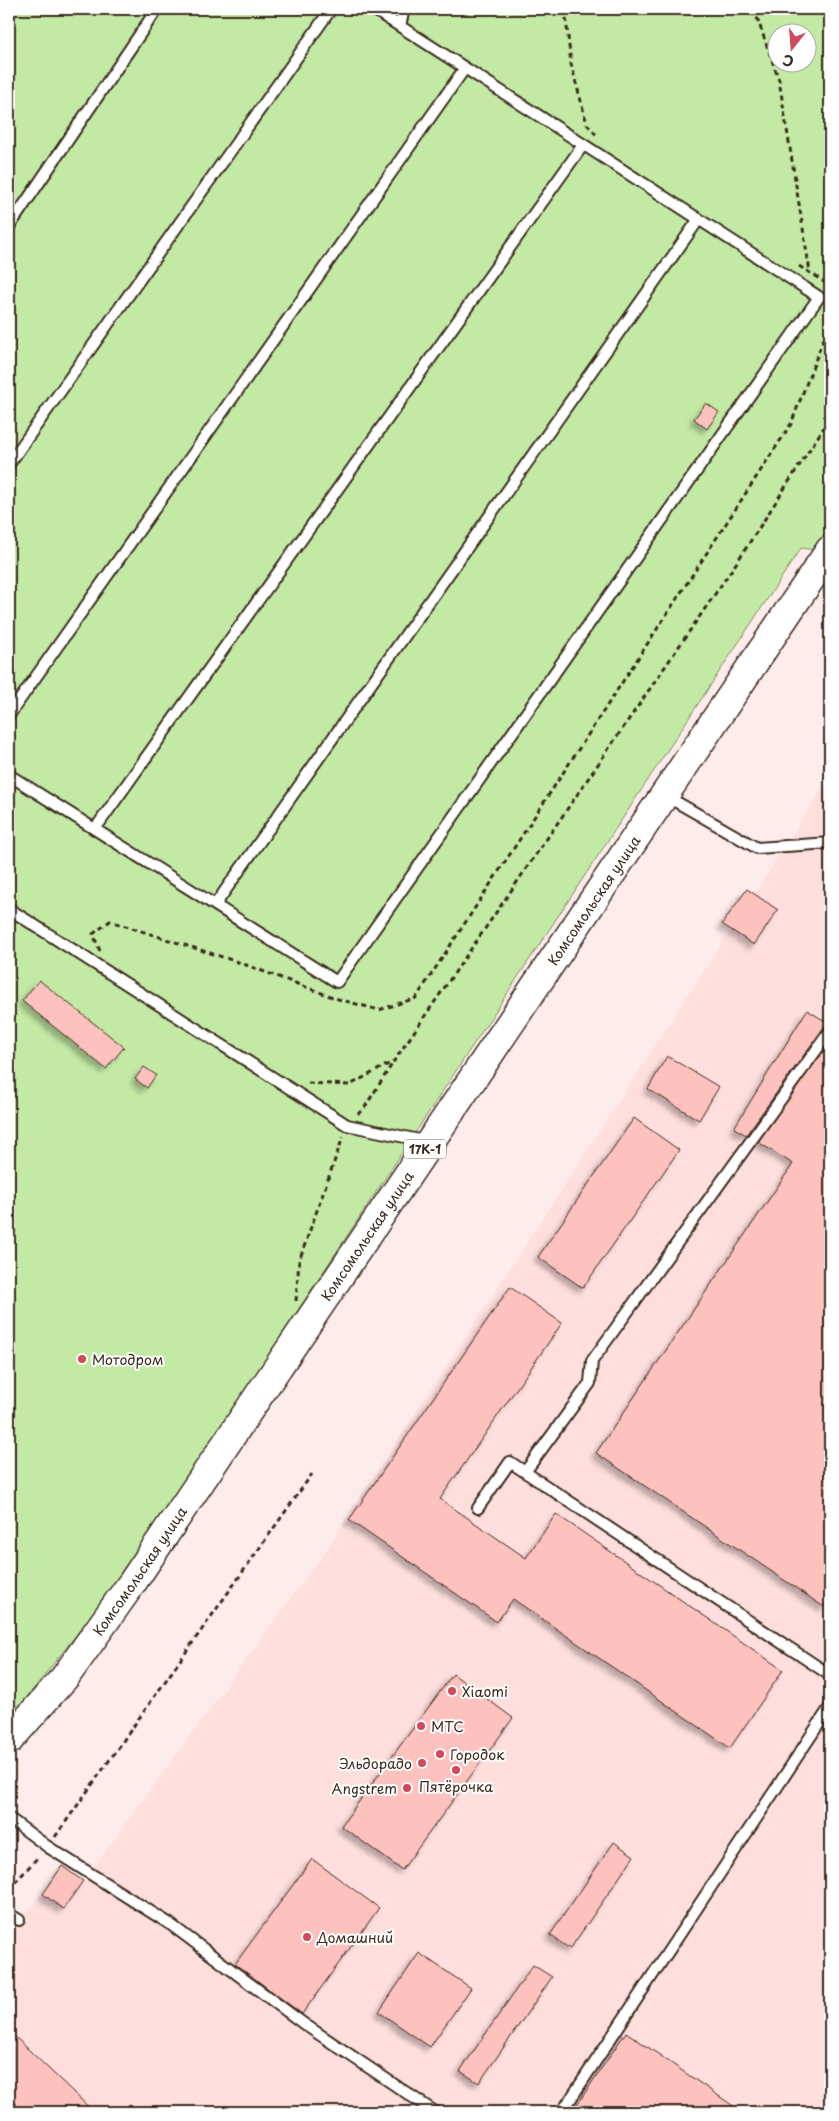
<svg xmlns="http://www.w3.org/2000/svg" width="839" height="2121" font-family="'Playpen Sans',sans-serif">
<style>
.built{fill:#fedfde}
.green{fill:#c3eaa5;stroke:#7f8a62;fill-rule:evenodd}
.building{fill:#fdc1be;stroke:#3b2a1e;filter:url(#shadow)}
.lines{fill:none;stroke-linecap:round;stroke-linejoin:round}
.lane-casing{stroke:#3b2a1e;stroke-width:14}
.primary-casing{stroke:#3b2a1e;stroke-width:31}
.path{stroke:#3b2a1e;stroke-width:3;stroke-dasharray:5 4;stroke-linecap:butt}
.lane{stroke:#fff;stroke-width:10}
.primary{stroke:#fff;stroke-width:28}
.poi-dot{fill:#d1495b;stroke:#fff;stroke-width:2}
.labels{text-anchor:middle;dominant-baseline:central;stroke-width:4;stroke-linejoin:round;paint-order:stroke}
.shield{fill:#fff;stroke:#766a62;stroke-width:1}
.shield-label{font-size:12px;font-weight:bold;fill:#3b2a1e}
.street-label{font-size:14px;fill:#3b2a1e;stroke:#fff}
.poi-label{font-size:14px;fill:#3b2a1e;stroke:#fff;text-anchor:start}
</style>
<defs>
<filter id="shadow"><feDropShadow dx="-4.5" dy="4.5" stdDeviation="2.5" flood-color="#0004"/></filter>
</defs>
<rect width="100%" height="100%" fill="#feecec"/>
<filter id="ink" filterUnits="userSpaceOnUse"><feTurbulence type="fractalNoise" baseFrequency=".02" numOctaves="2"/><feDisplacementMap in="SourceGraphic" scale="10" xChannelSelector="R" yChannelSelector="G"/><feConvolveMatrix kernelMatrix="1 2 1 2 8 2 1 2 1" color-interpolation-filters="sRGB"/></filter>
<g filter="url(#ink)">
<!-- built -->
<path class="built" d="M830,777v1335h-821v-181l34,-37 20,15 266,-363z"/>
<!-- green -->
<path class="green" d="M9,9h821v543l-29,-4 -679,1029 -113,143zM776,32h30v30h-30z"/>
<!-- building -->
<path class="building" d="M706,403l13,9 -12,17 -13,-10z
M747,889l31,21 -24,35 -32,-21z
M39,980l85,67 -18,22 -84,-68z
M807,1010l23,14 -6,3 -78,108 -12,-7z
M830,1042v556l-6,9 -228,-154 197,-289 -35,-22z
M667,1056l52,31 -20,33 -51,-31z
M144,1067l12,8 -9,13 -12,-9z
M634,1118l45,32 -96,138 -45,-31z
M510,1287l52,36 -122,176 86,59 30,-44 227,156 -53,78 -217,-149 -16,23 -148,-102z
M453,1674l60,44 -111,152 -61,-44z
M614,1842l20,14 -64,93 -20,-14z
M312,1859l67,49 -77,106 -67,-50z
M62,1866l21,15 -20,28 -20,-15z
M419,1953l52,35 -41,59 -51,-35z
M533,1965l19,12 -73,106 -19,-12z
M9,2031l85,81h-85z
M626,2032l116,80h-170z"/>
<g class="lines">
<defs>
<path id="lane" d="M400,26l4,-17
M9,227l148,-218
M9,464l322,-455
M9,715l456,-647 -92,-59
M9,775l328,207 482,-685 -354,-229
M666,796l91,52 73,-5
M95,829l488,-684
M215,905l484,-686
M9,909l338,216 82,17
M525,1472l65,-89 2,-22 238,-330
M478,1508l32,-46 320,213
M9,1818l39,29 122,77 134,100 131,88
M9,1914l10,6
M562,2112l268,-405
M827,2112l3,-4"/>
<g id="primary">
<path id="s1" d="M9,1740l56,-63 67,-94 698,-1033"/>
</g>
</defs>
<!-- lane casing -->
<use href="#lane" class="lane-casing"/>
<!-- primary casing -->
<use href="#primary" class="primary-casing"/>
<!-- path -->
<path class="path" d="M565,9l6,55 16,60 11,13
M754,9l25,71 31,192
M799,266l30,19 1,5
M100,951l-7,-17 17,-13 128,41 100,37 41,11 37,-12 375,-574 39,-102
M308,1083l42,2 44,-24 343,-499 93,-144
M358,1114l7,-7 29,-46
M296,1301l3,-40 44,-124
M55,1837l257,-363
M9,1889l30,-33"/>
<!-- lane -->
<use href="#lane" class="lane"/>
<!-- primary -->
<use href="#primary" class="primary"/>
</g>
</g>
<!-- markers -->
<g class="poi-dot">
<circle cx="82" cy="1359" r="5"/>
<circle cx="452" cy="1691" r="5"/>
<circle cx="421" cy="1726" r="5"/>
<circle cx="440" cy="1754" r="5"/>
<circle cx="422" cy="1763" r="5"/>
<circle cx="456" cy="1770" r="5"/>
<circle cx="407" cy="1788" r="5"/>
<circle cx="307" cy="1937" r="5"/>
</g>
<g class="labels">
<!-- shield labels -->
<rect class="shield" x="404" y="1139.5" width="42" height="19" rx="4"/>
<g class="shield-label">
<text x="425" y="1149">17К-1</text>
</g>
<!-- street labels -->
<g class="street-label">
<text stroke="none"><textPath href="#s1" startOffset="1024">Комсомольская улица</textPath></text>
<text stroke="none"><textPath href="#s1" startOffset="619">Комсомольская улица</textPath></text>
<text stroke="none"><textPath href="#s1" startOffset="214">Комсомольская улица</textPath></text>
</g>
<!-- poi labels -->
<g class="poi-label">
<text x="92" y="1359">Мотодром</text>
<text x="462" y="1691">Xiaomi</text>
<text x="431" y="1726">МТС</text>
<text x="450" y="1754">Городок</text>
<text x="412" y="1763" text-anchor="end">Эльдорадо</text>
<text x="456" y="1786" text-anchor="middle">Пятёрочка</text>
<text x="397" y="1788" text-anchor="end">Angstrem</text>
<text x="317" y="1937">Домашний</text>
</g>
</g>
<!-- margin -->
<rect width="839" height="2121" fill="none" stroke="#fff" stroke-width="30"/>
<rect x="15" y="15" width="809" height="2091" fill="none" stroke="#3b2a1e" stroke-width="2" filter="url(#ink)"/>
<!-- north arrow -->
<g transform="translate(792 48) rotate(197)"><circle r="24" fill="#ffffff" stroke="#b1aaa5"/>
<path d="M0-4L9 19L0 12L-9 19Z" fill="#d1495b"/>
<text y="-8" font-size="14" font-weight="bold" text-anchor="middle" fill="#3b2a1e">С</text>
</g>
</svg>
